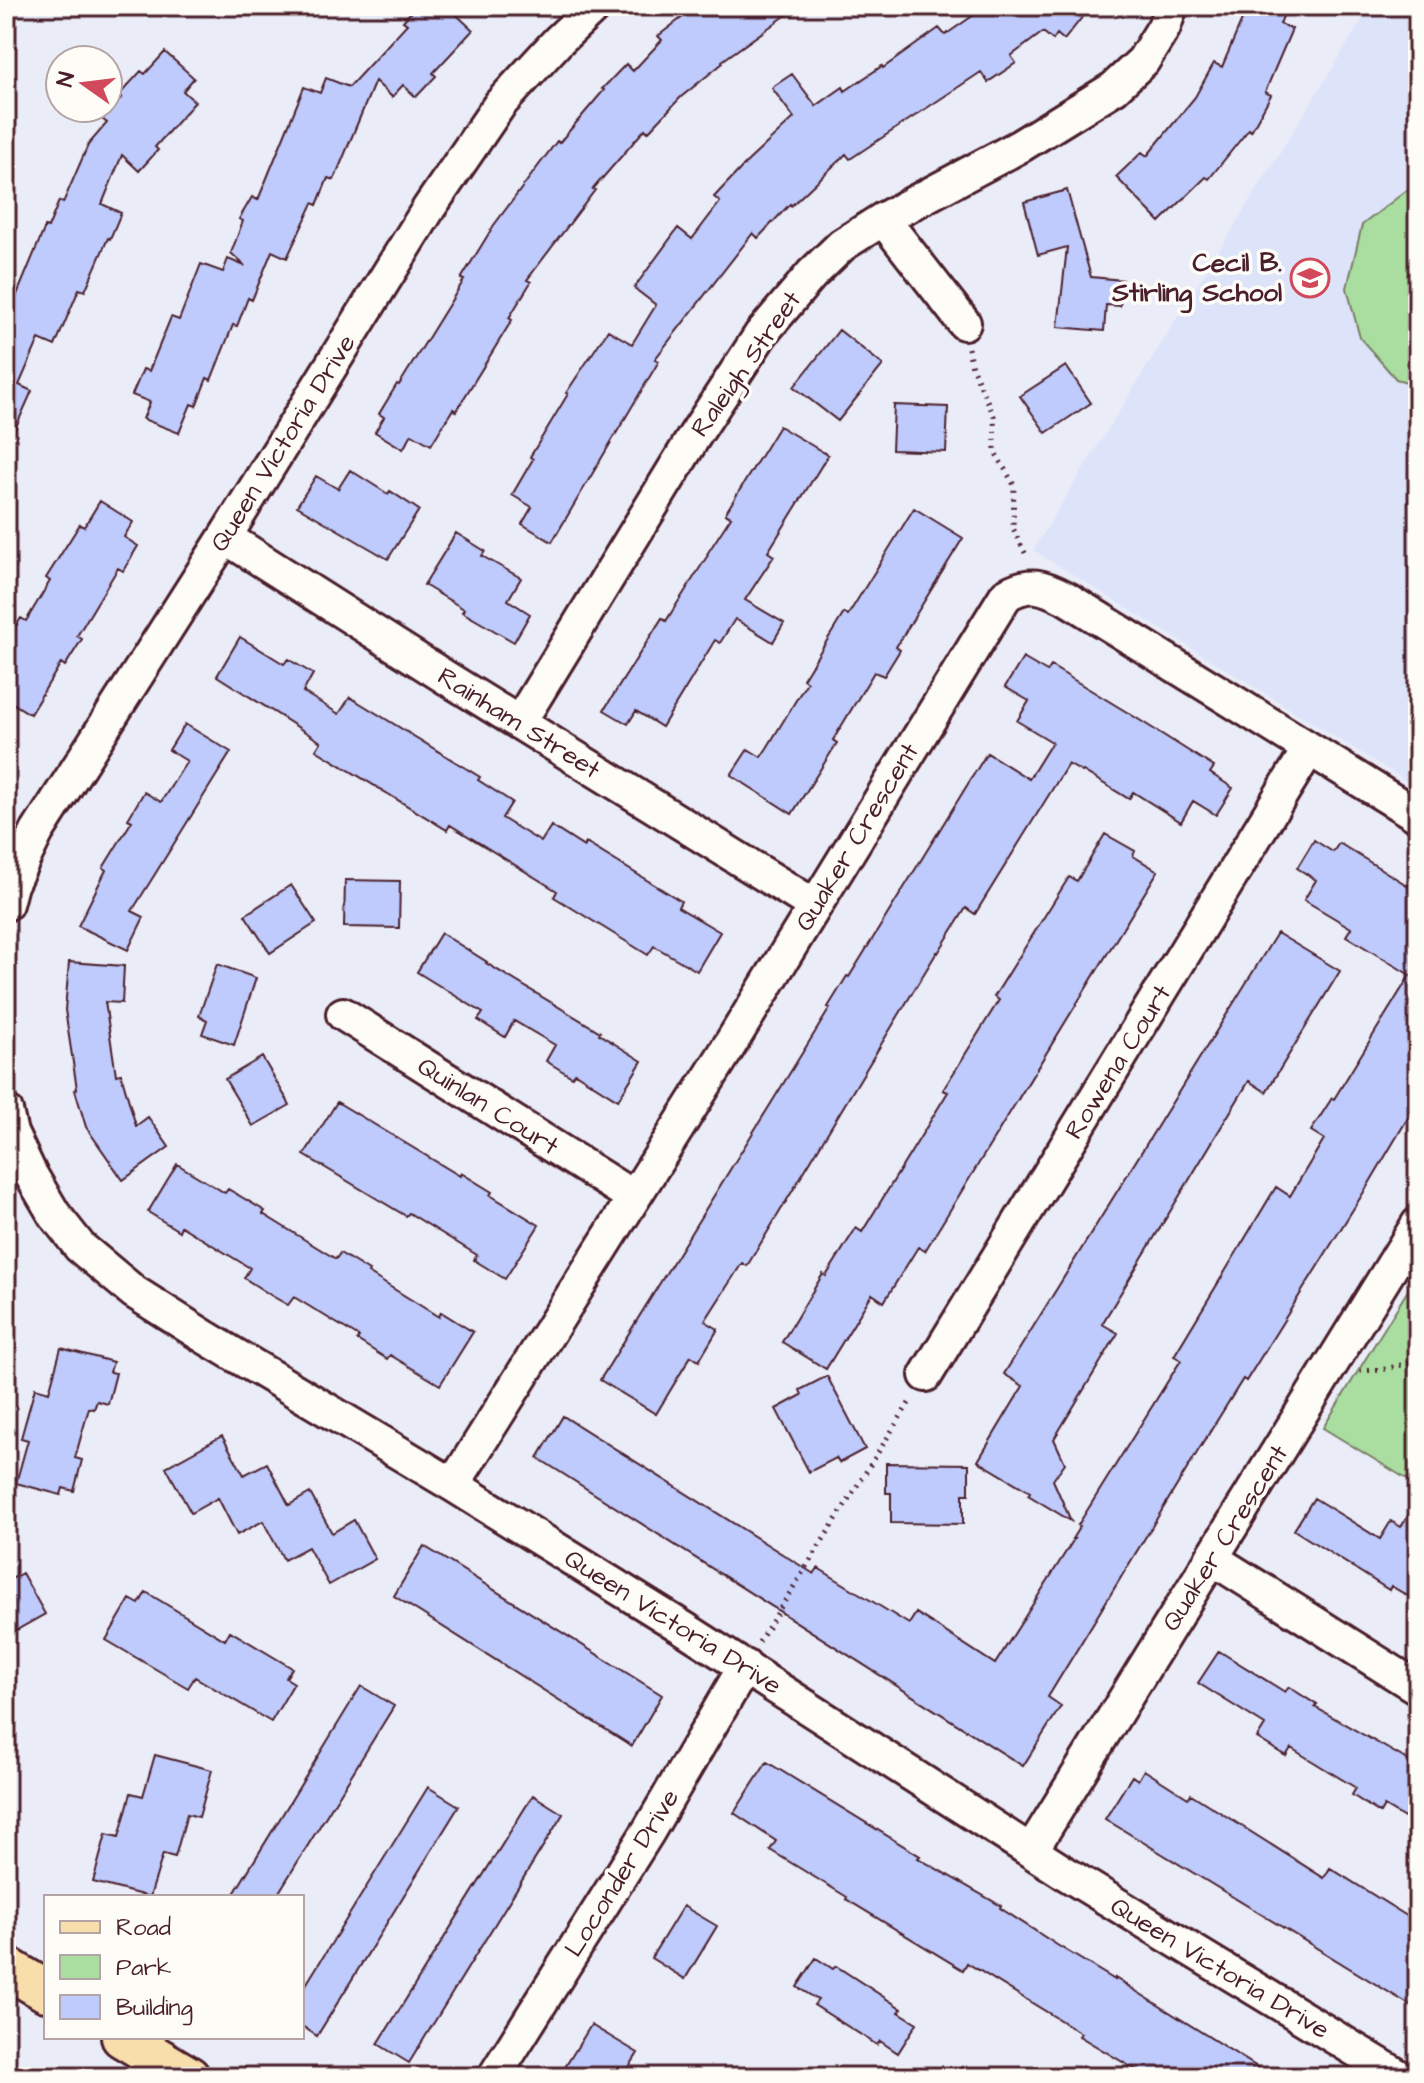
<svg xmlns="http://www.w3.org/2000/svg" width="1424" height="2083" font-family="'Architects Daughter',sans-serif">
<style>
.built{fill:#dde3f9}
.green{fill:#a9dea0;stroke:#7a7e66;stroke-width:2}
.building{fill:#becbfc;stroke:#4a1f2b;stroke-width:2}
.lines{fill:none;stroke-linecap:round;stroke-linejoin:round}
.minor-casing{stroke:#4a1f2b;stroke-width:38}
.major-casing{stroke:#4a1f2b;stroke-width:46}
.path{stroke:#4a1f2b;stroke-width:5;stroke-dasharray:2 6;stroke-linecap:butt}
.minor{stroke:#fdfcf7;stroke-width:32}
.major{stroke:#f8deab;stroke-width:40}
.labels{text-anchor:middle;dominant-baseline:central;stroke-width:7;stroke-linejoin:round;paint-order:stroke}
.poi-label{font-size:26px;font-weight:bold;fill:#4a1f2b;stroke:#fdfcf7;text-anchor:end}
.street-label{font-size:26px;fill:#4a1f2b;stroke:#fdfcf7}
</style>
<rect width="100%" height="100%" fill="#eaedf8"/>
<filter id="ink" filterUnits="userSpaceOnUse"><feTurbulence type="fractalNoise" baseFrequency=".0125" numOctaves="2"/><feDisplacementMap in="SourceGraphic" scale="16" xChannelSelector="R" yChannelSelector="G"/><feConvolveMatrix kernelMatrix="1 2 1 2 8 2 1 2 1" color-interpolation-filters="sRGB"/></filter>
<g filter="url(#ink)">
<!-- built -->
<path class="built" d="M1371,6h47v782l-385,-238z"/>
<!-- green -->
<path class="green" d="M1407,190l11,3v192l-22,-6 -36,-41 -13,-50 15,-63z
M1418,1274v212l-95,-58z"/>
<!-- building -->
<path class="building" d="M416,6h31l26,24 -40,43 3,3 -20,21 -13,-12 -11,12 -17,-16 -41,99 -6,-2 -11,27 -4,-2 -26,55 -15,-7 -20,49 -4,-2 -11,28 -4,-1 -22,55 -4,-2 -11,28 -5,-2 -12,29 -36,-14 7,-17 -18,-7 11,-26 6,2 22,-54 8,3 22,-56 22,8 5,-13 17,7 -14,-13 12,-32 -4,-2 13,-22 6,3 46,-113 16,6 6,-15 23,9 58,-63 -4,-3z
M697,6h102l-77,55 1,2 -42,34 -33,35 -3,-3 -52,60 2,1 -68,90 4,2 -22,36 3,2 -56,91 -3,-2 -22,36 -19,-11 -9,15 -28,-17 9,-15 -5,-3 18,-30 2,1 65,-105 -3,-1 33,-54 63,-84 2,2 45,-53 -2,-1 24,-25 7,7 29,-31 -4,-4z
M987,6h104l-27,34 -7,-6 -4,6 -10,-8 -32,24 5,7 -28,19 -7,-10 -131,87 -4,-5 -55,52 -1,-2 -32,34 -5,-5 -98,126 4,2 -107,181 -30,-18 10,-17 -20,-12 21,-36 -3,-2 38,-63 -2,-1 42,-63 24,14 24,-39 -22,-17 44,-60 14,11 28,-37 -6,-5 33,-35 47,-44 -22,-30 2,-2 18,-12 24,32 27,-19 2,4 37,-25 1,2 56,-40 6,7z
M1248,6h39l-7,18 12,5 -27,63 6,3 -20,36 -2,-2 -40,50 -3,-2 -46,45 -44,-45 26,-25 5,4 48,-59 19,-34 8,4z
M165,52l29,26 -11,13 12,11 -40,45 3,3 -19,21 -17,-16 -20,49 19,9 -11,26 -2,-1 -23,53 -6,-2 -24,57 -16,-7 -20,46 13,6 -26,58v-128l39,-94 3,1 11,-27 4,2 25,-58 19,-22 -5,-4 20,-22 -2,-3 21,-23 4,3z
M1067,190l24,87 32,3 -3,26 -14,-1 -2,26 -46,-4 9,-80 -29,8 -14,-53z
M839,330l44,35 -45,56 -44,-34z
M1066,366l25,37 -45,30 -26,-37z
M894,405l54,2 -2,45 -54,-2z
M779,426l49,29 -60,97 6,4 -29,44 39,23 -11,19 -38,-23 -15,24 -5,-3 -53,87 -26,-16 -8,13 -24,-14 58,-92 4,3 42,-66 -1,-1 24,-37 -6,-3z
M350,470l38,24 2,-3 29,19 -31,49 -91,-53 19,-30 22,13z
M100,501l33,21 -9,15 14,9 -15,25 -5,-3 -41,68 5,3 -17,27 -4,-3 -31,51 -24,-15v-57l15,-24 5,3 24,-40 -4,-3 34,-54 4,3z
M914,508l49,30 -67,109 4,3 -16,26 -10,-4 -41,68 4,3 -45,71 -61,-39 17,-26 13,8 6,-9 40,-66 -4,-3 41,-66 4,2z
M456,533l29,18 -3,5 39,22 -13,22 22,14 -16,28 -52,-30 2,-3 -40,-24z
M240,637l44,27 4,-5 25,15 -10,18 36,22 11,-17 130,80 -2,3 34,22 -10,16 39,24 10,-16 33,21 2,-4 95,58 -3,6 42,25 -23,39 -43,-25 -6,9 -94,-58 3,-6 -107,-66 -3,5 -131,-80 5,-8 -104,-66z
M1023,658l24,14 4,-6 79,48 84,53 -4,6 23,15 -17,27 -23,-14 -12,21 -48,-30 -4,7 -46,-28 -1,1 -14,-8 -93,150 -9,-6 -28,45 -1,-1 -190,314 -5,-3 -37,58 13,8 -19,32 -8,-5 -35,58 -56,-34 230,-372 -2,-1 19,-31 2,1 138,-224 42,26 23,-37 -35,-21 12,-20 -24,-14z
M185,724l46,28 -99,159 12,6 -16,33 -50,-24 28,-56 -3,-2 29,-47 -4,-2 16,-27 17,10 26,-41 -18,-11z
M1105,834l30,17 -2,5 25,15 -233,380 -7,-4 -34,55 -12,-8 -46,75 -44,-27 41,-68 3,2 30,-48 6,4 86,-140 -5,-2 56,-90 -5,-3 75,-120 8,4z
M1314,840l19,12 6,-9 79,49v209l-51,86 -121,194 -3,-2 -45,72 -150,246 13,9 -38,60 -485,-308 25,-42 251,158 4,-6 91,56 7,-11 79,51 79,-125h-2l8,-13 -2,-1 103,-165 -7,-4 102,-169 14,9 34,-57 -13,-8 21,-33 2,1 76,-124 -64,-39 5,-8 -47,-28 12,-20 -19,-12z
M345,880l55,1 -1,47 -55,-1z
M291,885l25,38 -46,30 -25,-38z
M441,933l46,29 -1,1 114,69 -1,2 43,27 -24,39 -43,-27 -3,4 -26,-16 9,-16 -41,-24 -9,16 -27,-17 5,-7 -66,-41z
M1277,933l63,38 -74,121 -17,-11 -147,243 16,9 -64,106 11,24 -12,17 18,41 -43,-26 2,-3 -52,-31 45,-75 -19,-12z
M69,962l55,4 -2,37 -17,-1 11,73 5,-1 15,52 12,-9 21,30 -46,33 -37,-53 -11,-37 2,-1 -12,-79z
M217,964l39,14 -22,67 -32,-11 5,-14 -8,-4z
M262,1057l28,48 -37,21 -28,-47z
M337,1102l123,74 1,-3 31,19 -2,3 49,30 -34,54 -31,-19 3,-5 -68,-42 -3,3 -102,-61z
M177,1164l48,29 3,-4 37,22 -2,3 73,45 4,-6 29,18 -1,2 71,44 2,-5 32,20 -33,53 -50,-30 -3,4 -30,-19 2,-3 -65,-40 -6,8 -16,-9 -28,-18 6,-10 -69,-42 -2,5 -31,-19z
M61,1348l52,14 -3,10 6,1 -8,31 -11,-3 -3,8 -5,-1 -14,50 7,2 -8,31 -11,-3 -2,7 -45,-12 12,-43 -7,-2 14,-50 14,4z
M827,1376l38,73 -26,14 -3,-5 -27,14 -33,-63 26,-14 -2,-5z
M222,1436l22,39 23,-12 22,42 21,-12 22,40 22,-13 21,39 -46,26 -21,-38 -24,13 -21,-39 -26,14 -19,-37 -27,15 -25,-46z
M886,1463l83,1v30h-6v30l-72,-1v-30h-5z
M1314,1498l66,41 11,-18 10,6 17,-27v102l-27,-16 -2,4 -95,-60z
M424,1546l238,149 -30,51 -238,-150z
M22,1573l23,41 -39,22v-54z
M146,1592l79,48 5,-9 62,37 -6,10 8,5 -23,39 -76,-45 -7,11 -82,-48 24,-41 9,5z
M1219,1651l66,41 4,-5 28,18 -2,2 96,55 -2,3 9,5v56l-34,-20 -4,7 -28,-18 4,-7 -65,-40 -5,8 -29,-18 8,-13 -67,-42z
M361,1686l33,20 -118,191h-44z
M155,1755l57,15 -13,47 -12,-3 -12,43 -12,-3 -13,43 -57,-15 13,-48 13,3 12,-44 12,3z
M767,1762l153,94 -2,2 83,48 -1,2 57,37 58,35v-2l158,99h-125l-69,-41 2,-3 -114,-70 -4,7 -117,-71 1,-2 -77,-47 6,-9 -42,-28z
M1144,1770l44,28 3,-4 133,84 6,-10 88,55v87l-313,-191 27,-43 6,4z
M428,1787l31,19 -142,230 -15,-10v-35z
M533,1795l30,19 -154,249 -31,-19z
M683,1906l34,20 -32,53 -34,-21z
M816,1958l17,11 3,-3 66,43 -3,3 18,11 -19,30 -18,-12 -3,4 -63,-40 4,-5 -21,-13z
M591,2025l47,28 -15,24h-64z"/>
<g class="lines">
<defs>
<path id="minor" d="M883,219l81,104
M225,537l220,140 370,229
M519,723l176,-288 66,-101 51,-60 30,-29 41,-26 137,-73 94,-58 29,-27 21,-34 7,-21
M6,904l5,-19 26,-53 188,-295 204,-329 71,-104 58,-63 37,-35
M343,1014l290,183
M6,1111l5,22 19,40 24,41 26,33 54,45 71,45 248,148 232,144 380,244 335,204
M926,1375l383,-626
M453,1485l270,-429 283,-461c24,-14 37,-9 60,3l352,218
M1213,1559l205,129
M1031,1851l387,-627
M494,2077l154,-245 97,-166"/>
<path id="major" d="M6,1967l40,24
M122,2037l67,40"/>
</defs>
<!-- minor casing -->
<use href="#minor" class="minor-casing"/>
<!-- major casing -->
<use href="#major" class="major-casing"/>
<!-- path -->
<path class="path" d="M968,348l4,19 22,49 1,36 19,33 -1,43 14,29
M1360,1371l21,-1 37,-9
M759,1642l152,-242"/>
<!-- minor -->
<use href="#minor" class="minor"/>
<!-- major -->
<use href="#major" class="major"/>
</g>
</g>
<!-- icons -->
<defs>
<symbol id="school-ring" viewBox="-11 -11 22 22"><circle r="9.5" fill="#fdfcf7" stroke="#d1495b" stroke-width="1.5"/><path d="M0-5L7-2L0 1L-7-2ZM-4 1L0 2.5L4 1V4Q0 6-4 4Z" fill="#d1495b"/></symbol>
</defs>
<g fill-rule="evenodd">
<use href="#school-ring" x="1288" y="256" width="44" height="44"/>
</g>
<g class="labels">
<!-- poi labels -->
<g class="poi-label">
<text x="1282" y="263">Cecil B.<tspan x="1282" dy="30">Stirling School</tspan></text>
</g>
<!-- street labels -->
<g class="street-label">
<text transform="translate(746 364) rotate(-55)">Raleigh Street</text>
<text transform="translate(283 443) rotate(-58)">Queen Victoria Drive</text>
<text transform="translate(519 723) rotate(32)">Rainham Street</text>
<text transform="translate(857 837) rotate(-59)">Quaker Crescent</text>
<text transform="translate(1118 1062) rotate(-58)">Rowena Court</text>
<text transform="translate(488 1106) rotate(32)">Quinlan Court</text>
<text transform="translate(1225 1538) rotate(-58)">Quaker Crescent</text>
<text transform="translate(673 1622) rotate(32)">Queen Victoria Drive</text>
<text transform="translate(622 1873) rotate(-58)">Loconder Drive</text>
<text transform="translate(1220 1968) rotate(31)">Queen Victoria Drive</text>
</g>
</g>
<!-- margin -->
<rect width="1424" height="2083" fill="none" stroke="#fdfcf7" stroke-width="32"/>
<rect x="16" y="16" width="1392" height="2051" fill="none" stroke="#4a1f2b" stroke-width="3" filter="url(#ink)"/>
<!-- legend -->
<rect x="44" y="1895" width="260" height="144" fill="#fdfcf7" stroke="#b5a4a5" stroke-width="2"/>
<rect x="60" y="1921" width="40" height="12" fill="#f8deab" stroke="#b5a4a5" stroke-width="2"/>
<text x="116" y="1935" font-size="24" fill="#4a1f2b">Road</text>
<rect x="60" y="1955" width="40" height="24" fill="#a9dea0" stroke="#b5a4a5" stroke-width="2"/>
<text x="116" y="1975" font-size="24" fill="#4a1f2b">Park</text>
<rect x="60" y="1995" width="40" height="24" fill="#becbfc" stroke="#b5a4a5" stroke-width="2"/>
<text x="116" y="2015" font-size="24" fill="#4a1f2b">Building</text>
<!-- north arrow -->
<g transform="translate(84 84) rotate(284)"><circle r="38" fill="#fdfcf7" stroke="#b5a4a5" stroke-width="2"/>
<path d="M0-6L14 30L0 20L-14 30Z" fill="#d1495b"/>
<text y="-12" font-size="22" font-weight="bold" text-anchor="middle" fill="#4a1f2b">N</text>
</g>
</svg>
